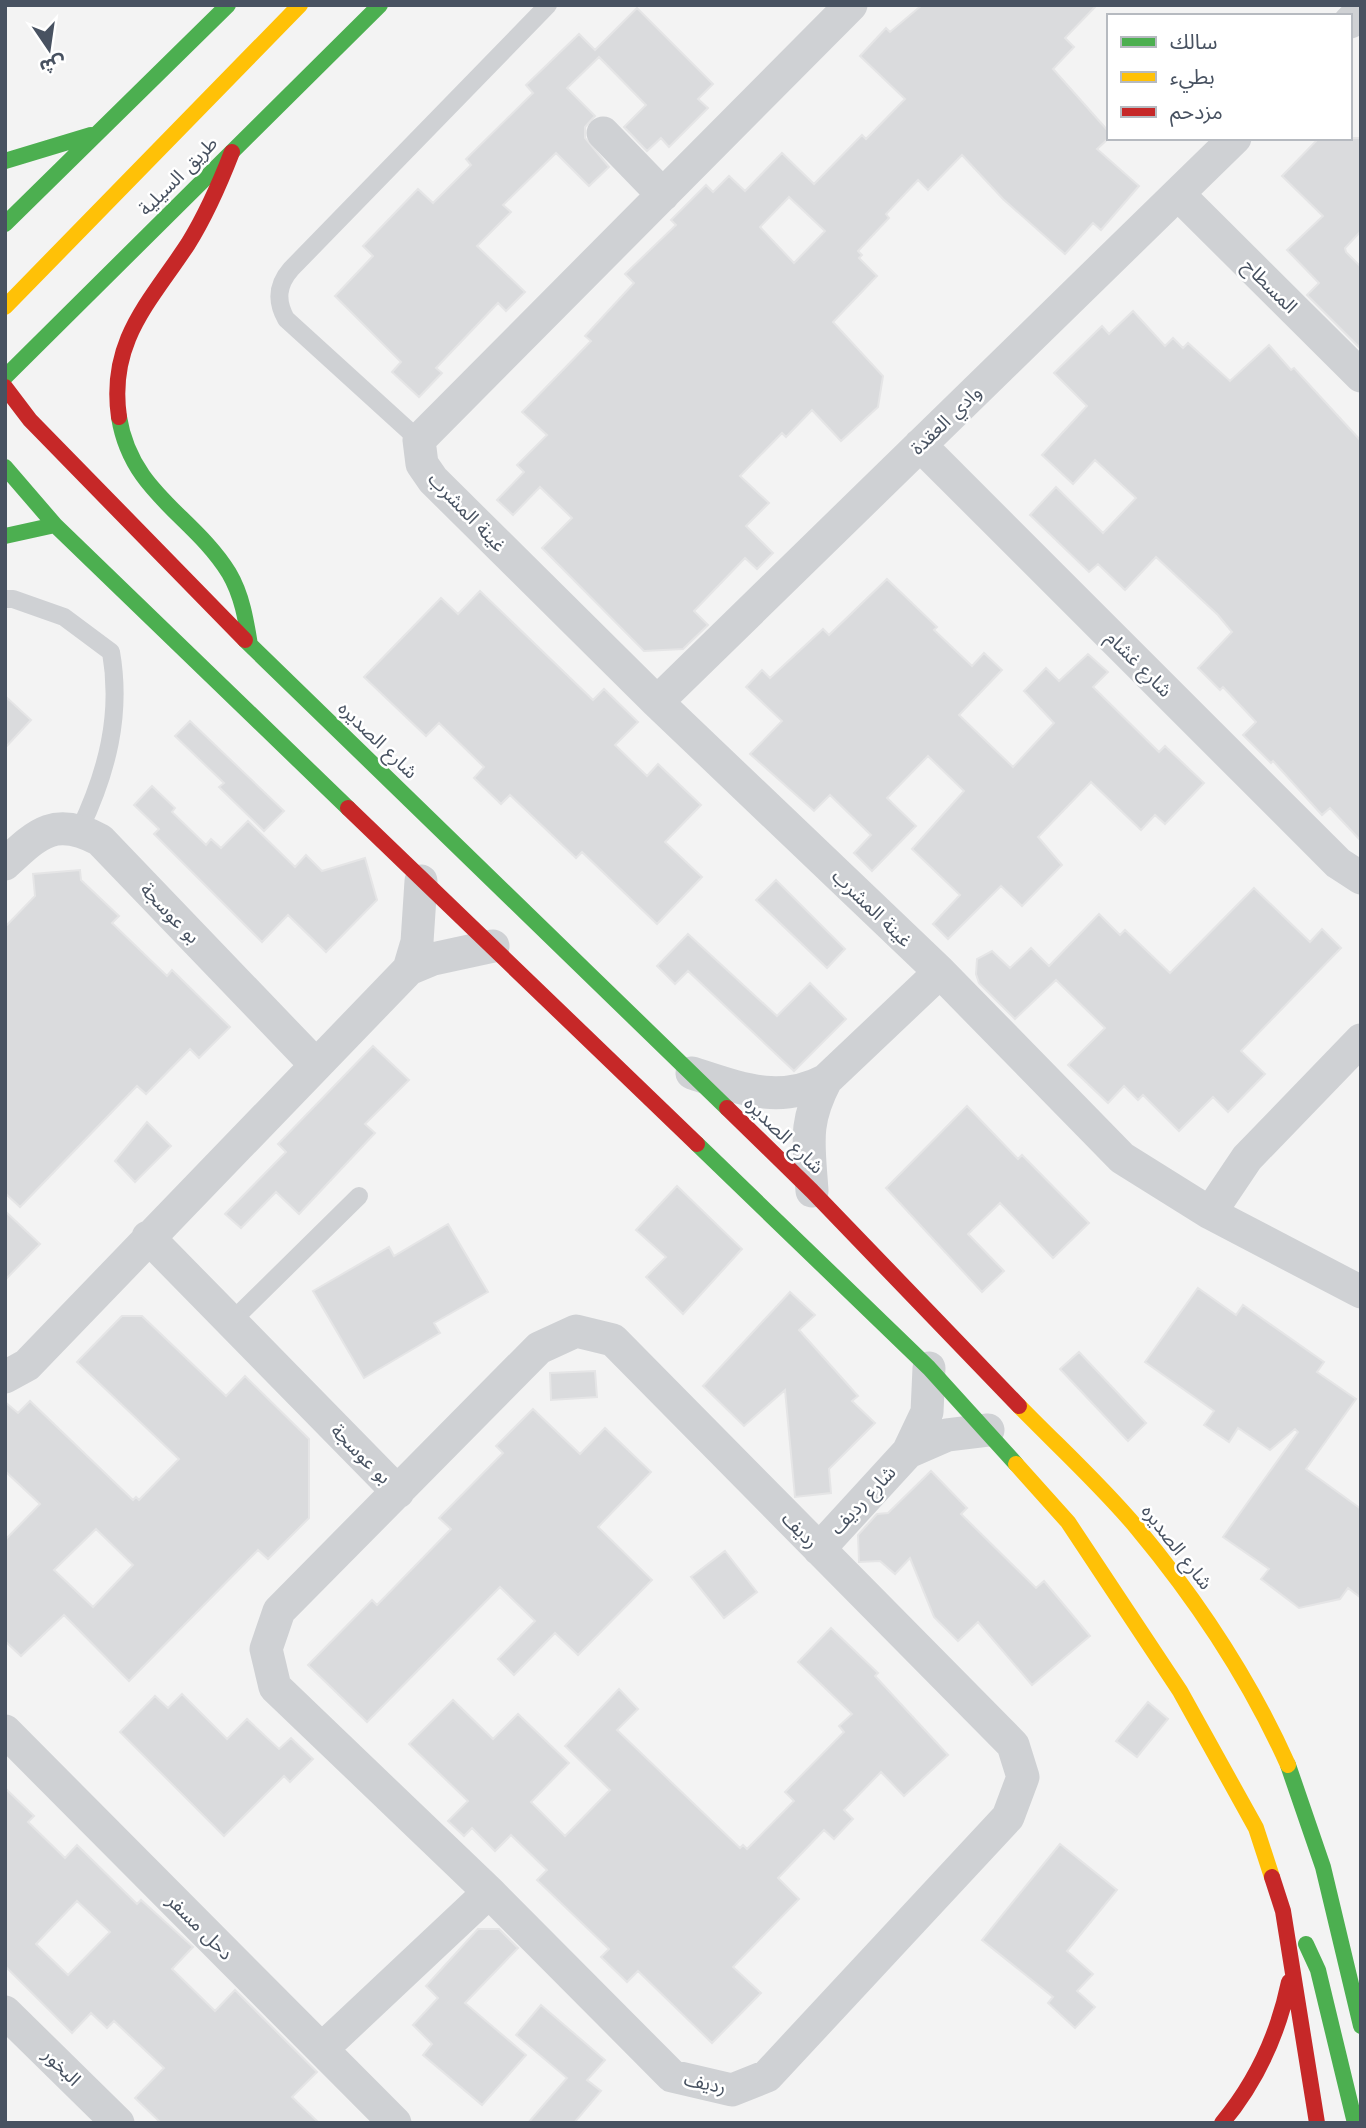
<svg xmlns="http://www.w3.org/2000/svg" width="1366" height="2128" font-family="'Work Sans','Noto Sans Arabic',sans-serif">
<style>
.building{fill:#dadbdd;stroke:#e5e5e6;stroke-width:2;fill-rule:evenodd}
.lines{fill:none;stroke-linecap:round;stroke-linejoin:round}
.lane{stroke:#cfd1d4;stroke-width:18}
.street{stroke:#cfd1d4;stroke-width:33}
.fast{stroke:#4caf50;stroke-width:16}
.slow{stroke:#ffc107;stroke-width:16}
.jam{stroke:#c62828;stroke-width:16}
.labels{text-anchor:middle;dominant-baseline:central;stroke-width:5;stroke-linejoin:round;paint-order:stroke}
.street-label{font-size:19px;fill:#485261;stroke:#fff}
</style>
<rect width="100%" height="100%" fill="#f3f3f3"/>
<!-- building -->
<path class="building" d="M922,5h175l-32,33 9,9 -21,22 56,63v6l-12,11 42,37 -38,44 -8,-7 -28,31 -62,-55 -41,-44 -34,35 -10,-10 -32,34 3,4 -31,33 4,4 -3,3 18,18 -44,46 50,54 -5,31 -37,34 -29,-31 -26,27 -4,-4 -42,43 29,27 -23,23 27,27 -16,16 -12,-11 -51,53 14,14 -25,24 -39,2 -102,-103 30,-30 -32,-31 -27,28 -16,-15 27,-28 -7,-7 30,-30 -25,-23 69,-71 -6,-5 49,-53 -9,-9 51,-49 -5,-5 35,-35 7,7 16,-16 16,15 37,-38 32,31 48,-49 4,4 39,-40 -45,-43 26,-28 4,4zM789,197l36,34 -31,32 -34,-36z
M637,8l76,76 -15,15 10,9 -39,39 -8,-9 -14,13 -23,-24 22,-22 -47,-48 -32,31 28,28 -10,11v11l24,29 -20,19 -33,-33 -53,52 8,7 -34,34 48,46 -19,19 -8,-8 -62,65 6,5 -23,24 -27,-25 9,-10 -66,-66 38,-40 -10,-10 55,-57 15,14 38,-38 -5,-6 67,-66 -7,-8 53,-51 16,16z
M1319,138h42v93l-16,17 1,4 15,15v82l-54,-54 12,-12 -32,-33 36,-34 -41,-40z
M1133,311l32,35 8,-8 10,10 5,-5 42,38 39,-36 22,25 3,-2 67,73v400l-31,-33 -8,7 -49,-54 -2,2 -28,-28 13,-13 -33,-35 -3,3 -22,-22 34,-36 -14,-17 -62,-58 -31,33 -27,-26 -9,8 -59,-57 26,-28 47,46 33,-35 -41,-38 -22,24 -31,-29 45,-49 -33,-33 48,-47 7,8z
M887,579l50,48 -3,3 38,36 12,-13 18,17 -43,45 54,52 41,-44 -30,-32 22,-23 13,13 29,-27 20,18 -15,15 66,65 6,-6 39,37 -39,41 -10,-9 -14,15 -50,-48 -53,55 24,28 -40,41 -21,-20 -53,53 -15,-15 27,-29 -48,-46 52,-58 -36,-35 -41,42 29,28 -44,45 -18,-18 17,-18 -41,-40 -16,16 -64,-57 32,-33 -36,-34 16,-17 8,8 53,-49 6,6z
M480,591l113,109 11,-11 34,33 -23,23 32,31 11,-12 43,41 -36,37 37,35 -45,47 -75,-72 -6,6 -66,-63 -9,9 -27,-26 10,-11 -45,-44 -13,13 -62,-59 77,-79 17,16z
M5,696l26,24 -26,28z
M190,721l94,90 -20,20 -45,-44 5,-4 -49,-47z
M152,786l23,22 -3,4 34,33 5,-6 10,9 27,-27 47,46 11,-12 16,16 43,-13 12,42 -51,52 -38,-37 -26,27 -108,-108 5,-5 -25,-24z
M80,870l1,10 38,36 -7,7 55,53 5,-6 58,57 -31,31 -9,-9 -44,45 -9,-8 -117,121 -15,-14v-266l30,-31 -2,-22z
M776,880l69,69 -18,19 -71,-68z
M1254,888l56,54 12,-13 19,19 -100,103 24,23 -37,38 -15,-15 -34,34 -36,-36 -5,5 -14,-14 -16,17 -40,-38 37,-37 -49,-48 -41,39 -36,-36 -3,-9 1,-15 15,-8 18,17 21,-20 18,18 50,-52 21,21 5,-5 45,43z
M688,934l89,82 33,-33 36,36 -52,52 -106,-100 -13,13 -18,-18z
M373,1046l36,34 -44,44 10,9 -76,81 -23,-22 -35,36 -16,-14 61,-62 -8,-8z
M967,1106l51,53 4,-4 67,68 -36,35 -53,-55 -32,31 36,37 -22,21 -96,-104z
M147,1122l24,24 -36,36 -20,-21z
M677,1186l65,63 -59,65 -37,-37 20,-20 -30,-27z
M5,1211l35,33 -35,36z
M448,1224l40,68 -54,31 6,10 -76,45 -51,-87 76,-44 5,9z
M1198,1288l38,27 7,-10 81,57 -7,10 39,27 -50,70 55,40v89l-13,-10 -8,11 -41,9 -38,-29 8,-10 -46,-32 75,-105 -3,-3 -25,21 -32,-22 -9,14 -25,-17 10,-14 -69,-49z
M790,1292l25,23 -16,15 59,66 -6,5 23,22 -46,46 2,24 -36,4 -10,-107 -41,36 -41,-40z
M122,1316h20l84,80 19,-20 64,63v79l-41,41 -10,-9 -129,131 -65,-66 -43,41 -16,-15v-101l35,-36 -35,-33v-69l13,11 12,-12 103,99 3,-3 3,3 40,-41 -102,-97zM96,1529l37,36 -40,42 -39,-37z
M1079,1352l67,71 -18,18 -68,-72z
M595,1371l2,26 -46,3 -1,-27z
M533,1409l47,45 25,-26 46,44 -53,55 54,53 -74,75 -23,-22 -41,42 -16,-16 37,-38 -35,-34 -133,135 -59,-57 64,-65 5,5 74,-76 -12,-11 64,-65 -7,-7z
M931,1471l36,37 -6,6 75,74 8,-7 46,55 -58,49 -54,-63 -20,19 -24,-24 -24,-59 -15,16 -15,-13 -21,1 -1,-27 19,-21 11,-1z
M725,1551l32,41 -33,26 -33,-41z
M831,1628l47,45 -3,3 73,79 -44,41 -23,-24 -37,38 9,9 -19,20 -10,-9 -46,48 21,21 -66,68 28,26 -49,50 -74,-72 -11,11 -26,-25 8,-8 -72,-69 10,-10 -36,-35 -16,16 -23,-23 -8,8 -16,-15 20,-20 -59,-57 44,-44 40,39 25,-25 51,49 -38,39 34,34 45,-46 -45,-44 54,-57 19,20 -21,21 123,118 3,-3 4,4 47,-48 -9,-9 59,-60 -5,-6 13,-12 -54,-52z
M182,1694l45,45 20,-20 32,30 12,-11 22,21 -23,23 -6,-6 -60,60 -104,-104 35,-36 13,12z
M1148,1702l20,17 -31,38 -21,-16z
M5,1788l29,28 -6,6 37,36 12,-13 60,59 4,-4 52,47 -21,22 43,42 20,-21 82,82 -25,25 27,26h-158l-26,-25 29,-30 -50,-47 -7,7 -16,-15 -19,20 -67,-67zM77,1901l33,31 -42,43 -32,-31z
M1060,1844l57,46 -50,61 26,23 -16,17 18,16 -20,21 -27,-25 5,-6 -71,-57z
M478,1929h21l19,19 -53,55 61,52 -44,50 -59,-50 9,-11 -19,-19 25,-27 -12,-12z
M541,2005l64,55 -18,20 14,11 -27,32h-46l39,-45 -51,-43z"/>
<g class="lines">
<!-- lane -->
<path class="lane" d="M419,440l-133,-121c-10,-18 -9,-34 5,-50l257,-264
M5,599h8l51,18 47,35c11,63 -4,120 -31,177
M231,1322l128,-126"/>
<!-- street -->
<path class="street" d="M851,5l-432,435 3,24 11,16 224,222 283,270 182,186 88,55 151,79
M1350,22l11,-11
M603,133l60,62
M1179,195l182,181
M920,445l418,418 23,15
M657,702l578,-564
M5,864c33,-31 50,-48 95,-24l216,225
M409,969l8,-27 4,-61
M692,1073c47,15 87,32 134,7l114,-108
M812,1191c-3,-47 -9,-67 14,-111
M1210,1213l37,-55 114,-118
M148,1237l250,255
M576,1331l37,9 400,405 10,32 -15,40 -241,259 -35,14 -60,-14 -183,-184 -214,-205 -9,-38 13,-38 260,-263z
M5,1377l22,-12 382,-396 24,-10 60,-13
M908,1452l39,-17 41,-5
M819,1549l89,-97 19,-40 2,-44
M5,1731l390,392
M5,2012l113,111
M322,2049l167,-157"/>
<!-- fast -->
<path class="fast" d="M5,161l86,-26
M5,224l223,-219
M5,377l375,-372
M119,417c12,76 74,98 110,156 13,22 17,47 21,72
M5,467l50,58 293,283
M5,536l50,-11
M245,640l482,468
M697,1144l232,224 87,96
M1288,1765l35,102 38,159
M1306,1944l12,26 37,153"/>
<!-- slow -->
<path class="slow" d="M5,307l295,-302
M1019,1406c39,40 82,79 118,122 60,72 113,152 151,237
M1016,1464l52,58 112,169 76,137 16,49"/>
<!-- jam -->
<path class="jam" d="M5,387l25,33 215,220
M119,417c-11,-76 31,-115 69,-173 18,-29 32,-61 44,-92
M348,808l349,336
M727,1108l85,83 207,215
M1272,1877l11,34 34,212
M1222,2123c35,-42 56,-88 67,-141"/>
</g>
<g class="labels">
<!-- street labels -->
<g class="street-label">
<text transform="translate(178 176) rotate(-45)">طريق السيلية</text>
<text transform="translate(1270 286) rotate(45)">المسطاح</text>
<text transform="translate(946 420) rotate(-44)">وادي العقدة</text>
<text transform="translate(467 512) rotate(46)">غينة المشرب</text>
<text transform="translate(1139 664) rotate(45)">شارع غشام</text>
<text transform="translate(378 740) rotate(44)">شارع الصديره</text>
<text transform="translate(872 908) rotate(44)">غينة المشرب</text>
<text transform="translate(170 913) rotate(46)">بو عوسجة</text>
<text transform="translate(784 1135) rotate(44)">شارع الصديره</text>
<text transform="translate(361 1454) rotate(45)">بو عوسجة</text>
<text transform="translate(863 1500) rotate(-47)">شارع رديف</text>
<text transform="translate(800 1530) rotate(45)">رديف</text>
<text transform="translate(1177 1547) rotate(52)">شارع الصديره</text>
<text transform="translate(200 1927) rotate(45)">دحل مسفر</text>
<text transform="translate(62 2067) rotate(45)">البخور</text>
<text transform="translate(705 2083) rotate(12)">رديف</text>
</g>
</g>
<!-- border -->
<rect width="1366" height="2128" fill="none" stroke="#485261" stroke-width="14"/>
<!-- legend -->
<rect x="1107" y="14" width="245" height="126" fill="#ffffff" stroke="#b6bac0" stroke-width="2"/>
<rect x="1121" y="37" width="35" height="10" fill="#4caf50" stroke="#b6bac0" stroke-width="2"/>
<text x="1170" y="49" font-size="21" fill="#485261">سالك</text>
<rect x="1121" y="72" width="35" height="10" fill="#ffc107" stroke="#b6bac0" stroke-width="2"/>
<text x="1170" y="84" font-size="21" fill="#485261">بطيء</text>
<rect x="1121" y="107" width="35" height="10" fill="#c62828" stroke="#b6bac0" stroke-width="2"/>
<text x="1170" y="119" font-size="21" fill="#485261">مزدحم</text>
<!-- north arrow -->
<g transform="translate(49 49) rotate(167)" stroke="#ffffff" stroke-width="5" paint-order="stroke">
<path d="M0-5L12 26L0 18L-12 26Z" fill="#485261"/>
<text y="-10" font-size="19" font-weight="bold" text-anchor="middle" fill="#485261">ش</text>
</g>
</svg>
